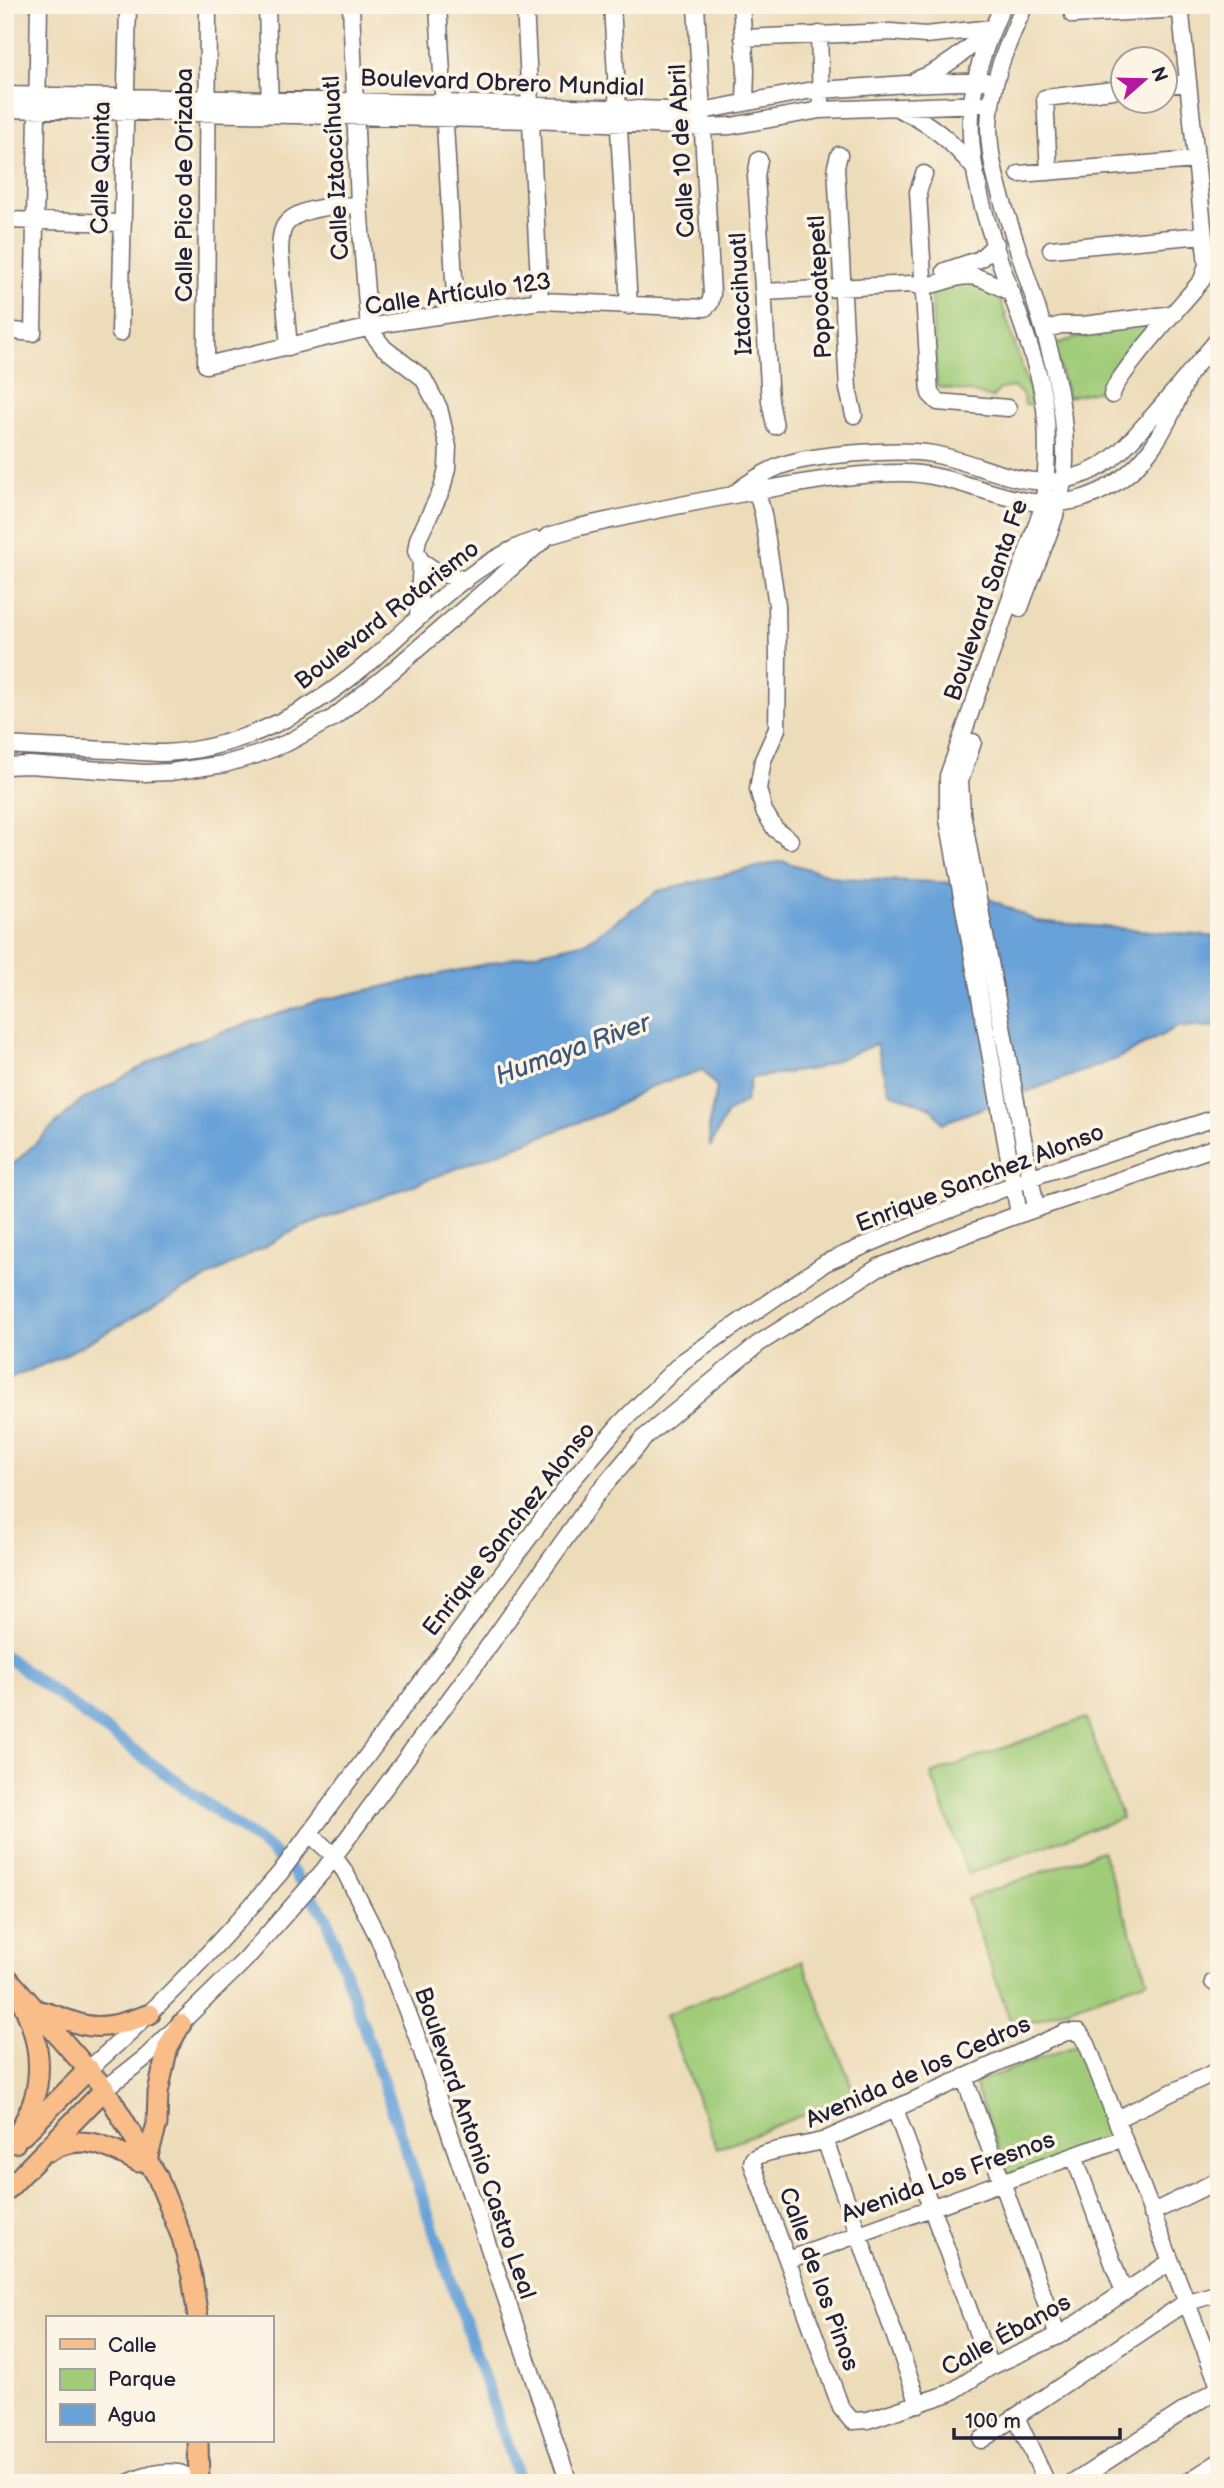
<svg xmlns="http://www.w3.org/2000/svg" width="1224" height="2488" font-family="'Balsamiq Sans',sans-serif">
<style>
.green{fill:#a0cc79;stroke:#61775a;stroke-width:2}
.water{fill:#68a2d8;stroke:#45628a;stroke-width:2}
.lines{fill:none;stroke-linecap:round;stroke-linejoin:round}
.canal{stroke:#68a2d8;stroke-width:12}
.minor-casing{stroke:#696367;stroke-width:19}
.major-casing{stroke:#696367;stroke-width:23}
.minor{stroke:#fff;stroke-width:16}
.major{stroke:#f8bd89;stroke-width:19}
.labels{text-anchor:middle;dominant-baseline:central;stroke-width:7;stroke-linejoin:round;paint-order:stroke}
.street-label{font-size:24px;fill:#22223b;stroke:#fcf5e5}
.water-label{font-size:26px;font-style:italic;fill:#3e557a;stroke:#fcf5e5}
</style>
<rect width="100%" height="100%" fill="#fcf5e5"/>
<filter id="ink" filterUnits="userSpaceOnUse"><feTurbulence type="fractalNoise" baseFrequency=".0143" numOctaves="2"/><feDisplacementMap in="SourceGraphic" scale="14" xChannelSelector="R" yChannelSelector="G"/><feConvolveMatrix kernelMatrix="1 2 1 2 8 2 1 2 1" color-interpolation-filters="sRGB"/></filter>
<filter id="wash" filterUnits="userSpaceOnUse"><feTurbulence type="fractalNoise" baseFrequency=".00686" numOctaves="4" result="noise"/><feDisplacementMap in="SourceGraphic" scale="28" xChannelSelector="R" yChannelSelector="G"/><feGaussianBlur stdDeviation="1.57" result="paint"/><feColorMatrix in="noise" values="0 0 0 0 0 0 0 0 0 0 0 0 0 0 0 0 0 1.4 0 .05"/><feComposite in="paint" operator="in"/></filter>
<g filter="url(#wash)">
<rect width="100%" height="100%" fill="#eddcb9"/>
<!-- green -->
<path class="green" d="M964,279l34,13 32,100v13h-5l-2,-10 -10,-8 -13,2 -8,9 -16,-5 -39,-6 -6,-98z
M1152,324l3,4 -55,62 -32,7 -15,-52 56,-17z
M1086,1718l36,100 -154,56 -37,-100z
M1102,1851l46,129 -135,48 -46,-129z
M802,1961l53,133 -138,55 -52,-134z
M1080,2044l34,94 -105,39 -35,-94z"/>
<!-- water -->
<path class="water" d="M782,861l57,17 117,5 80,38 183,16v90h-42l-58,31 -177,65 -10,-15 -42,-15 -14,-49 -61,25 -64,9 -6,24 -18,11 -17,34 -1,-24 8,-35 -14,-18 -54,17 -43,25 -311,118 -236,128 -54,23v-209l74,-70 100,-56 139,-45 268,-59 72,-51z"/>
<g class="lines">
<!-- canal -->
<path class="canal" d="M5,1656l265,194 23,22 33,44 194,567"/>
</g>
</g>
<g filter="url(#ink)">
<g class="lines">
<defs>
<path id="minor" d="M208,5l-2,360 183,-42 151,-22 165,7 5,-5 2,-9 -16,-289
M267,5l3,104
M351,5l8,200 10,124 15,19 39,30 16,30 9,39 -1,21 -5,21 -24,50 -2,12 5,10 -3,57
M438,5l18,308
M525,5l15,296
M612,5l17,301
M741,5l5,65 -1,33
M1003,5c-14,31 -27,63 -31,97 -11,89 46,193 68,279 10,40 7,82 4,123l-96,272v43l71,395
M1073,15l107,-6
M819,34l2,67
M743,38l148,-6 34,3 68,-7
M916,80c29,-11 51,-30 74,-50
M1164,85l24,-2
M5,95l439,8 258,8 105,-20 100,-7 79,-3
M897,108c35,16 53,32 78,61
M5,109l526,11 172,7 28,-1 89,-16 161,-6
M839,155l-3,11 12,223 6,26
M759,160l-3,16 14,225 5,25
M1049,172l-4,-74 77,-9
M924,174l-6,18 12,202 8,8 70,6
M1019,174l177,-14
M5,220l118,3
M1051,249l152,-14
M945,271l35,-12 16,-15
M764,292l147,-8c25,7 43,-12 65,-7 12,3 25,11 36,16
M5,330l28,3 6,-328
M1044,330l17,-5h22l91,-11
M120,333l8,-328
M289,347l-9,-97c1,-8 0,-16 4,-23 11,-20 55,-22 75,-22
M1112,395c2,-18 74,-95 90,-115l5,-15 -27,-260
M754,481l9,33 14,91 1,53 -1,71 -14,31 -5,29 6,22 11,18 15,11
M735,493c14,-11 28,-20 45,-27 32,-12 119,-18 153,-12 62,12 104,48 168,12 17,-10 29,-25 42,-39 26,-29 51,-59 76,-89
M421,561l18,12 27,7
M1020,608c16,-47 43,-95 45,-146 2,-78 -27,-149 -50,-222 -12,-37 -26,-74 -26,-113 1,-44 18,-83 36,-122
M973,742l-13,39 2,32 74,395
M5,745c36,2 71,4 106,5 18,1 36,3 54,3 78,-4 151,-44 209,-95 45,-40 104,-100 162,-118
M5,766l24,-1 116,8 25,-1 55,-8 31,-9 31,-12 46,-25 58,-46 157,-136 31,-9c58,-13 117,-26 177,-36 48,-8 97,-18 147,-18 62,0 117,45 181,25 62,-21 82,-69 105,-125
M310,1834l23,21 12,17 34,67 37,95 153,449
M1213,1982l6,-2
M89,2069c69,-60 131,-126 191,-196l288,-388 53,-62 61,-61 143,-99 106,-46 107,-42 181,-58
M964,2077l94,259
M105,2089l41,-32 99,-97 79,-90 159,-216 114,-160 49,-58 112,-92 121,-77 130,-49 210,-72
M895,2109l95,258
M1116,2119l103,-49
M825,2140l94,264
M1074,2156l50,137
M1151,2213l68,-33
M788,2260l335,-122
M1170,2262l-112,74 -68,31 -40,26 -82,27 -16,1 -11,-13 -89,-245 1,-4c10,-9 55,-13 72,-19l241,-108h13l8,12 132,342
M1016,2417l31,66
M981,2440l204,-137 34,-10
M128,2483c14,-7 34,-13 50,-10 7,1 14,7 20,10
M1073,2483l146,-95
M1186,2483l33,-21"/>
<path id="major" d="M5,1975l100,114 52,87 25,62 10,39 6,41
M36,2010c17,3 31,11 48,15 23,5 45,-4 66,-11
M23,2135l66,-66
M15,2143c4,-14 13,-26 18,-41 11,-34 5,-66 -10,-98
M50,2151c30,-19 61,-4 88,11
M147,2159l10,-35 1,-31 7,-33 3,-13 13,-23
M5,2192l100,-103
M198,2441l1,42"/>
</defs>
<!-- minor casing -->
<use href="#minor" class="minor-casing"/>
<!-- major casing -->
<use href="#major" class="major-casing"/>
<!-- minor -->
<use href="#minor" class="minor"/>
<!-- major -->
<use href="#major" class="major"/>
</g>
</g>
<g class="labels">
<!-- street labels -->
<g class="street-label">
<text transform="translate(502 83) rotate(2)">Boulevard Obrero Mundial</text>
<text transform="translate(682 151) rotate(-93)">Calle 10 de Abril</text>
<text transform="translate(101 168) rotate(-89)">Calle Quinta</text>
<text transform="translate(336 168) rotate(-93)">Calle Iztaccíhuatl</text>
<text transform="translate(184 185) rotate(-90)">Calle Pico de Orizaba</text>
<text transform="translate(820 287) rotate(-93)">Popocatepetl</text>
<text transform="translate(458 294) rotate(-8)">Calle Artículo 123</text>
<text transform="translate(741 294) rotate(-93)">Iztaccihuatl</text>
<text transform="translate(986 600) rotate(-71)">Boulevard Santa Fe</text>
<text transform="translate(387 615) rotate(-38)">Boulevard Rotarismo</text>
<text transform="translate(980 1178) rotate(-21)">Enrique Sanchez Alonso</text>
<text transform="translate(509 1529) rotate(-52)">Enrique Sanchez Alonso</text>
<text transform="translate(918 2072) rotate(-24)">Avenida de los Cedros</text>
<text transform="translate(475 2143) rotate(71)">Boulevard Antonio Castro Leal</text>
<text transform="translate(948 2177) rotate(-20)">Avenida Los Fresnos</text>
<text transform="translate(819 2279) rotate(70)">Calle de los Pinos</text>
<text transform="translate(1006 2335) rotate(-29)">Calle Ébanos</text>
</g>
<!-- water labels -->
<g class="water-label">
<text transform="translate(573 1050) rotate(-20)">Humaya River</text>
</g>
</g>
<!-- margin -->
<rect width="1224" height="2488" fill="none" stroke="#fcf5e5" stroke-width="28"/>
<!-- legend -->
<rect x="46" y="2316" width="228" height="126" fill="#fcf5e5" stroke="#a5a1a1" stroke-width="2"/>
<rect x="60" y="2339" width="35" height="10" fill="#f8bd89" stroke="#a5a1a1" stroke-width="2"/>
<text x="108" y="2352" font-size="21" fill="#22223b">Calle</text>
<rect x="60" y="2369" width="35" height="21" fill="#a0cc79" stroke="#a5a1a1" stroke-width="2"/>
<text x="108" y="2386" font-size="21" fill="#22223b">Parque</text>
<rect x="60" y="2404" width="35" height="21" fill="#68a2d8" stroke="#a5a1a1" stroke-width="2"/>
<text x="108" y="2422" font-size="21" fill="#22223b">Agua</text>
<!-- north arrow -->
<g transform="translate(1144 80) rotate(70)"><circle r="33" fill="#fcf5e5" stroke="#a5a1a1" stroke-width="2"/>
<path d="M0-5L12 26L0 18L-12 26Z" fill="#b5179e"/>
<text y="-10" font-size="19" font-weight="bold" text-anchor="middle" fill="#22223b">N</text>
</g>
<!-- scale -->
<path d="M954 2428v10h166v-10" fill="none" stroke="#22223b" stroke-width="3.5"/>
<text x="965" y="2428" font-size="21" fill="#22223b" stroke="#fcf5e5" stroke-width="5" paint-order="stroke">100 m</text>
</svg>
